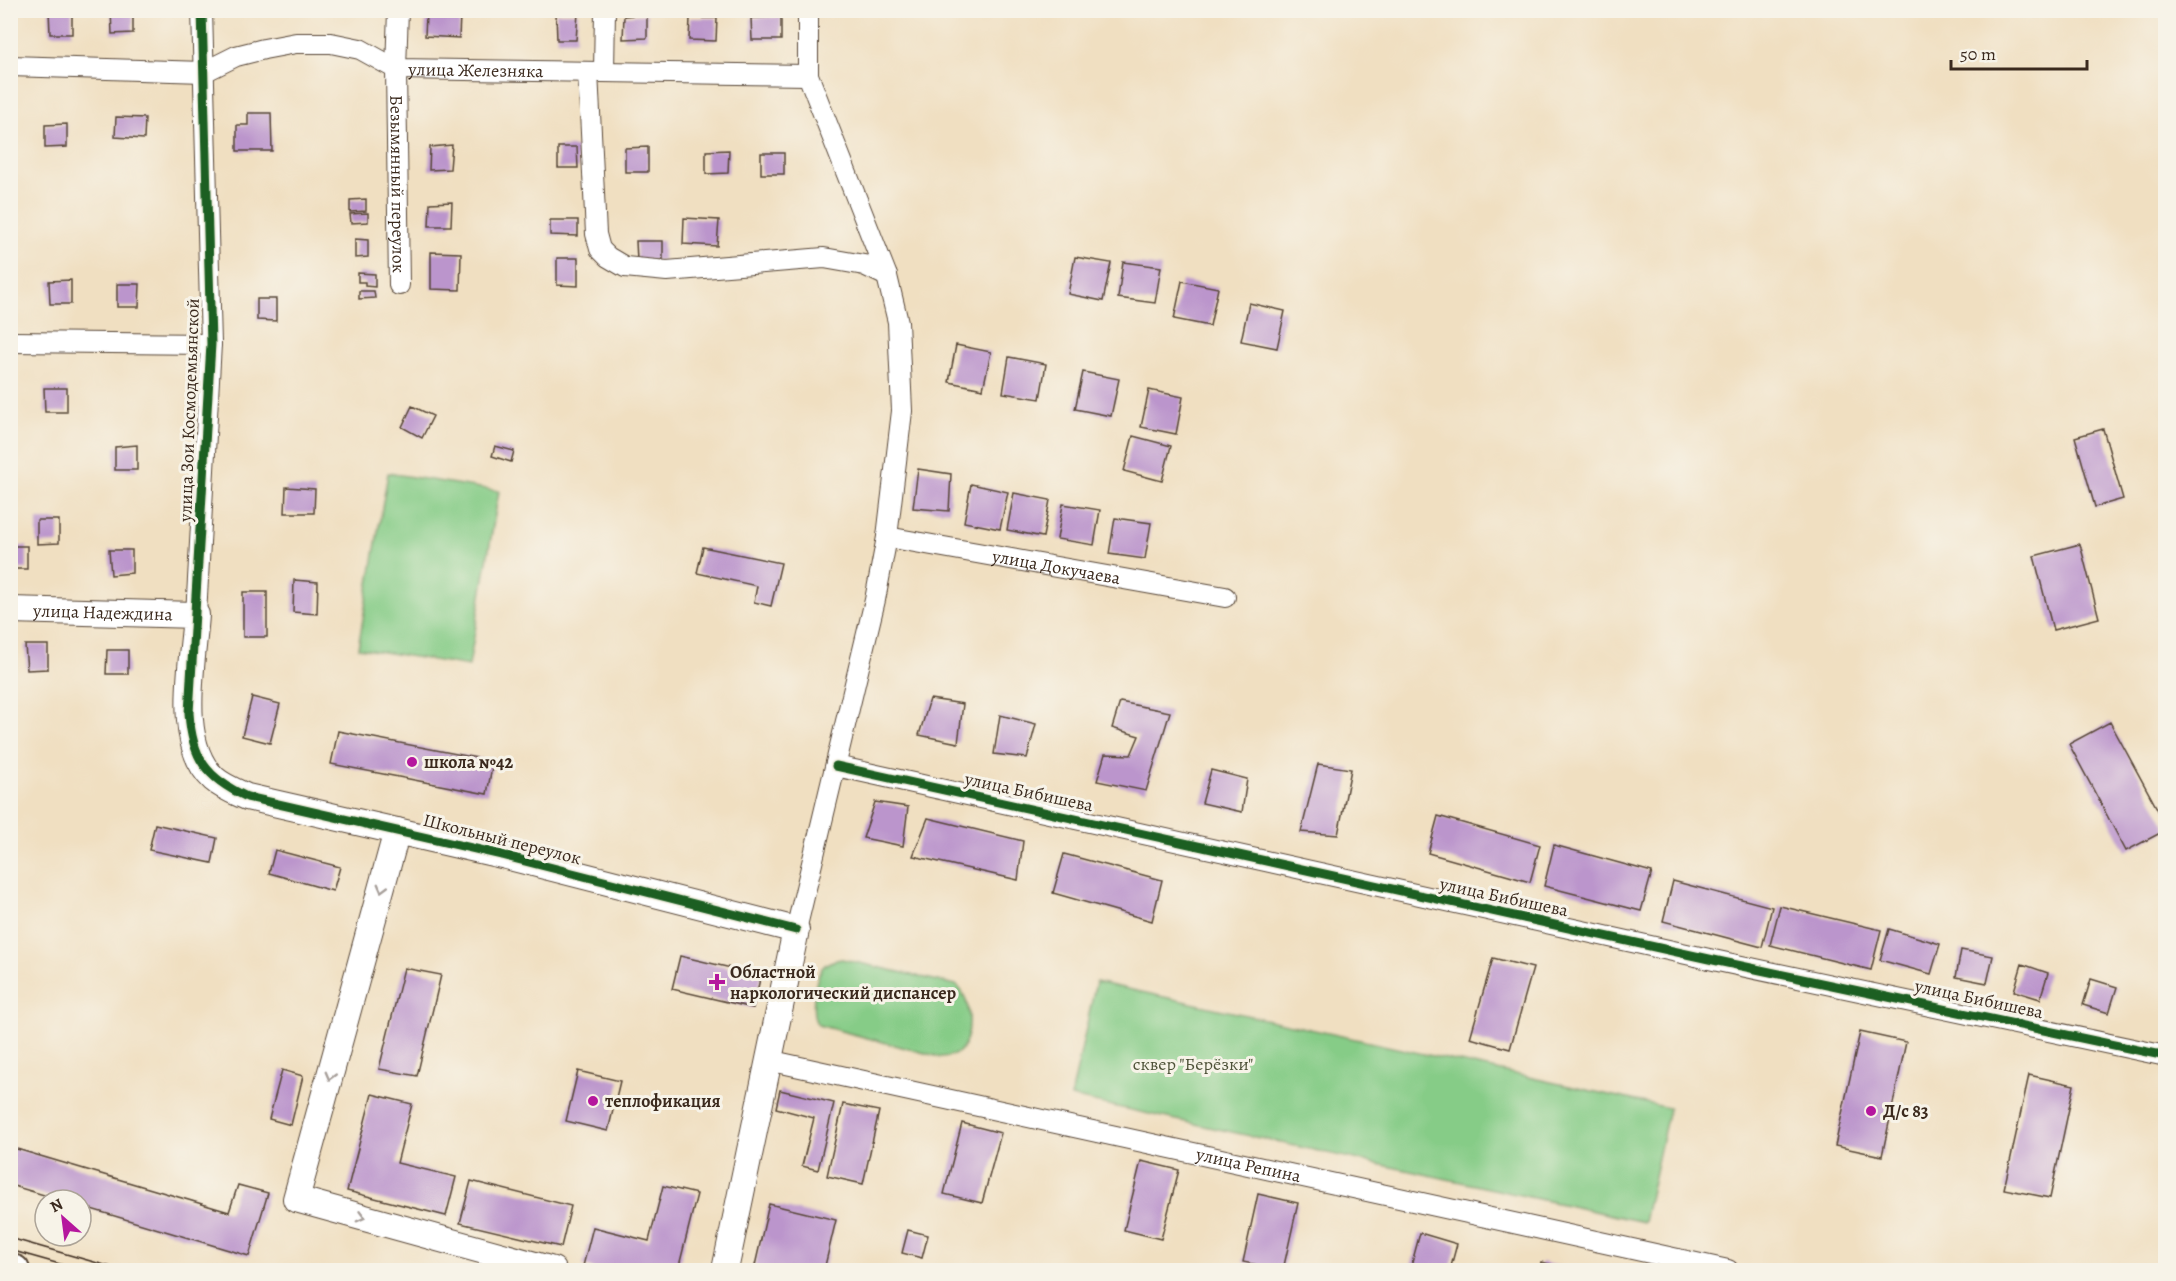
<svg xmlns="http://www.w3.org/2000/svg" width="2176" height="1281" font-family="Alegreya,serif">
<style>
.green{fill:#86cc87;stroke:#607b52;stroke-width:1.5}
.building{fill:#bb95cc}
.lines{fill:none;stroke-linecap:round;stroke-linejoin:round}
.minor-casing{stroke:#564536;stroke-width:22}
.tertiary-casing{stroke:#564536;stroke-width:28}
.secondary-casing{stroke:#564536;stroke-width:32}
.minor{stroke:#fff;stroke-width:20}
.tertiary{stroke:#fff;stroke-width:26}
.secondary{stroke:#fff;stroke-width:28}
.tram{stroke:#3b2a1e;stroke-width:1.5}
.cycleway-casing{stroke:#f7f3e8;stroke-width:13}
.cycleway{stroke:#1b5e20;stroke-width:9}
.oneway{stroke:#a79f9a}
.poi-dot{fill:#b5179e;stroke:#f7f3e8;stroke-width:2}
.labels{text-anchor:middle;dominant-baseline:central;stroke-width:6;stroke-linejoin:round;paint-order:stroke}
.street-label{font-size:18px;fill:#3b2a1e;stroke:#f7f3e8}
.poi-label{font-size:18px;font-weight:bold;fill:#3b2a1e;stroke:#f7f3e8;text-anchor:start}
.park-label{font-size:18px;fill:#4e5238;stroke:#f7f3e8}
</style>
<rect width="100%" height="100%" fill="#f7f3e8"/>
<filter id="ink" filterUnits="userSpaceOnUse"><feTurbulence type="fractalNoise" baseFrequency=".0167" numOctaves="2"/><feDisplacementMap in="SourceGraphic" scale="12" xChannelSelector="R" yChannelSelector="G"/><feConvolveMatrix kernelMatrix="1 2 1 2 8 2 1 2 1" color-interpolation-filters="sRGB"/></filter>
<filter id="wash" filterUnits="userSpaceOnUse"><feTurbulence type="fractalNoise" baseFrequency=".008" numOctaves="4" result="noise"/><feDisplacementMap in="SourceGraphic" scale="24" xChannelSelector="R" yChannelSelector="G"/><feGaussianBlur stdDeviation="1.35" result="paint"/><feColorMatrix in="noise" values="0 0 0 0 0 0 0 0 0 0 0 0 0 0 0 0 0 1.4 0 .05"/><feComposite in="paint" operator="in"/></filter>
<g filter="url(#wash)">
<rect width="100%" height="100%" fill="#f0dfc1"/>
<!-- green -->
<path class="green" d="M388,473l111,18 -30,175 -111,-18z
M842,959l114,26c16,12 18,53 3,67 -6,4 -12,5 -19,5l-122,-32c-9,-10 -3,-50 6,-59 5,-5 12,-6 18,-7z
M1096,982l573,126 -25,114 -573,-125z"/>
<g id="blocks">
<!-- building -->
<path class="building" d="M49,10h23v24h-22z
M111,10h22v23l-21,1z
M556,13h22l-2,27h-19z
M647,14v24l-24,1 1,-23z
M426,15h34l-1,23 -34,-2z
M781,17v23h-29l-1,-22z
M690,18h27l-1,23 -27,-1z
M248,113h23l1,38h-35v-26h11z
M116,117l29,1 -1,21 -29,-2z
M67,124v23l-22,1v-23z
M452,145l-2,24 -21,1 1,-23z
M558,147h19l1,21h-20z
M648,147v25h-23v-24z
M729,150l-1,23 -22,1v-23z
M761,153h23v21h-23z
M366,199v12l-16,1v-12z
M452,202l-1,24h-22l1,-23z
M368,213v9l-17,1 -1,-9z
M684,218l35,2 -2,26 -34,-2z
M550,220h28v16l-28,-1z
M355,239l13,1v17l-13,1z
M636,241h27v19l-26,1z
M431,252l30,1 -1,37 -29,-1z
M1075,257l36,6 -8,38 -35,-7z
M557,258h21v28l-21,-1z
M1123,262l38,5 -6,36 -37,-5z
M358,273l17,1v13l-10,-1v-4h-7z
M71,280v24h-21l-1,-23z
M1182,281l36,7 -8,38 -36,-7z
M117,284h23l-1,23h-22z
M359,291h15l1,7 -16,1z
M257,299h19v22l-19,-1z
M1249,303l36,8 -8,37 -36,-7z
M956,345l35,7 -8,37 -34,-7z
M1009,357l37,7 -6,35 -37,-6z
M1083,372l36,7 -8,37 -36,-7z
M44,388h23v24h-22z
M1149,390l34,7 -7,37 -35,-7z
M412,406l21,10 -11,22 -20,-11z
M2103,429l20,70 -28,8 -20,-70z
M1133,436l38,10 -9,35 -38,-10z
M137,445v25h-22v-23z
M495,446l19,5 -3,11 -19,-6z
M918,469l33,5 -2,37 -36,-3z
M971,484l37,8 -8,37 -36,-7z
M286,487l29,2 -1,24h-29z
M1014,493l36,7 -7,37 -36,-7z
M1063,504l37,6 -6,35 -37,-6z
M1115,518l36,5 -6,36 -36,-5z
M37,520h22v23l-22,1z
M2080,544l19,74 -46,12 -19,-74z
M10,546h17v23h-17z
M703,547l78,16 -10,43 -17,-4 3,-16 -60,-13z
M109,550h23v23l-21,2z
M294,580l24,2 -1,32 -24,-2z
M243,592h24v45h-24z
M25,645h23v24l-21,1z
M107,650h21v24h-22z
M252,697l28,7 -10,39 -28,-7z
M930,699l33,5 -5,39 -39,-8z
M1120,702l50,10 -24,79 -49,-10 8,-27 26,1 8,-19 -27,-8z
M1000,715l36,9 -9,34 -33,-4z
M2110,722l56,103v5l-40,21 -57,-107z
M338,731l155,30 -6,33 -156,-30z
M1318,764l33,5 -13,66 -37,-3z
M1211,770l36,9 -5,33 -40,-9z
M875,802l33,5 -5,39 -40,-8z
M1438,816l102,29 -10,37 -102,-29z
M928,818l95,23 -5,39 -105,-24z
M155,824l62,14 -5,25 -63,-13z
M1554,845l98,27 -11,39 -97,-25z
M275,850l65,17 -7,24 -64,-18z
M1064,854l98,26 -10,41 -99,-28z
M1673,881l99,26 -10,40 -99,-26z
M1780,906l101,24 -10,40 -101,-25z
M1889,929l51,15 -9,30 -51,-14z
M1961,950l32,6 -6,27 -31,-6z
M680,956l81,19 -8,33 -81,-19z
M1493,958l40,10 -23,81 -40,-11z
M2022,964l26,9 -8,26 -26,-8z
M404,968l37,7 -24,101 -38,-7z
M2091,979l26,8 -8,26 -26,-8z
M1860,1032l46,10 -24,114 -47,-10z
M282,1070l21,6 -12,49 -22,-6z
M578,1071l42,10 -12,50 -42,-10z
M2029,1075l45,10 -24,113 -46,-9z
M780,1090l54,13 -16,67 -16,-4 12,-48 -38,-10z
M372,1094l40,10 -15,59 59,14 -10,39 -99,-25z
M843,1104l36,7 -16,73 -36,-8z
M962,1123l39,10 -19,70 -38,-9z
M10,1147l219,65 9,-27 30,8 -19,63 -168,-50v-6h-20l-51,-15z
M1141,1161l38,9 -18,69 -37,-9z
M471,1181l100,25 -10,41 -101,-24z
M663,1186l34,8 -19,76h-78l-17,-4 10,-39 56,14z
M1258,1194l40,9 -15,67 -40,-8z
M769,1204l67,16 -12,50h-70z
M908,1230l20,5 -6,23 -20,-5z
M1420,1233l37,11 -7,26h-40z
M1541,1262l32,8h-34z"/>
</g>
</g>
<g filter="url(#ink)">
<use href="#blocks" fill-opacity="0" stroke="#564536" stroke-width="1.5"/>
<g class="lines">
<defs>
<g id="minor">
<path id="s1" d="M398,10l-2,59 3,216"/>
<path id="s2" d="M10,66l194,6 32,-16 28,-7 32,-6h35l29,6 36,20 412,6"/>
<path d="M588,72l8,162 4,15 8,8 17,10 42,4 157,-13 40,7 23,11"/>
<path d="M604,72l1,-62"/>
<path d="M10,342l201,2"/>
<path id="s3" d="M887,537l338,60"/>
<path d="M196,615l15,-271 -9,-334"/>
<path d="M836,766l882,195 448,95"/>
<path d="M796,930l79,-330 12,-63 15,-126 -4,-89 -11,-46 -79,-201v-65"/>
<path id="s4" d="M768,1060l960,210"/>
</g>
<g id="tertiary">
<path id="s5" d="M10,610l186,5c-3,47 -21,129 18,164 9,8 22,13 33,18l255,58 294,75 -71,340"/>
<path d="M397,831l-101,368 257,71"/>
</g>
<path id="secondary" d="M10,1269l5,1"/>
</defs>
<!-- minor casing -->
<use href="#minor" class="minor-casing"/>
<!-- tertiary casing -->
<use href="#tertiary" class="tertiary-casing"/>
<!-- secondary casing -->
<use href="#secondary" class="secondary-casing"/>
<!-- minor -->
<use href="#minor" class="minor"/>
<!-- tertiary -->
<use href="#tertiary" class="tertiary"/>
<!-- secondary -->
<use href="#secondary" class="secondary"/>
<!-- tram -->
<path class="tram" d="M10,1238l112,32
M10,1250l71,20"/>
<defs>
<path id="cycleway" d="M202,10l9,334 -22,369c3,45 17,65 58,84l255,58 294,75
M836,766l882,195 448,95"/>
</defs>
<!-- cycleway casing -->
<use href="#cycleway" class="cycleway-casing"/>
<!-- cycleway -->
<use href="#cycleway" class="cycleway"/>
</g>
<!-- one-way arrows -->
<defs><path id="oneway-chevron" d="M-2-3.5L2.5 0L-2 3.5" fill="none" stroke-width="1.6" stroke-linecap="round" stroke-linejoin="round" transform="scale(1.5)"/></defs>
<g class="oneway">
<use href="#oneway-chevron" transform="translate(382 888) rotate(105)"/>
<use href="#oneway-chevron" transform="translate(330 1076) rotate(105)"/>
<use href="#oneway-chevron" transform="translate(361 1217) rotate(15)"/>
</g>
</g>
<!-- markers -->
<g class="poi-dot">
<circle cx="412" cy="762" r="6"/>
<path d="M714 973h6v6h6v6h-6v6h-6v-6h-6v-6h6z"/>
<circle cx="593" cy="1101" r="6"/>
<circle cx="1871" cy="1111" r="6"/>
</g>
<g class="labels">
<!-- street labels -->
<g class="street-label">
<text stroke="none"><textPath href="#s2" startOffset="477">улица Железняка</textPath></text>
<text stroke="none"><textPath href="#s1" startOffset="174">Безымянный переулок</textPath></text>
<text transform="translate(189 410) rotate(-88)">улица Зои Космодемьянской</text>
<text stroke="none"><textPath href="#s3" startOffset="172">улица Докучаева</textPath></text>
<text stroke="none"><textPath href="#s5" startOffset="93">улица Надеждина</textPath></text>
<text transform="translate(1029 792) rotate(12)">улица Бибишева</text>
<text transform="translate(502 839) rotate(14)">Школьный переулок</text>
<text transform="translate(1504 897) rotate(12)">улица Бибишева</text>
<text transform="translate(1979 999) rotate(12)">улица Бибишева</text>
<text stroke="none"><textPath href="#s4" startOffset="492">улица Репина</textPath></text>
</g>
<!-- poi labels -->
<g class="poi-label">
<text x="424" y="762">школа №42</text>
<text x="730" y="972">Областной<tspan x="730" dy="21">наркологический диспансер</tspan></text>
<text x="605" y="1101">теплофикация</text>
<text x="1883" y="1111">Д/с 83</text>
</g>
<!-- park labels -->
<g class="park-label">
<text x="1193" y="1064">сквер "Берёзки"</text>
</g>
</g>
<!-- margin -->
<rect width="2176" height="1281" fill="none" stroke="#f7f3e8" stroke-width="36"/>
<!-- north arrow -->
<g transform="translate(63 1218) rotate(332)"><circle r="28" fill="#f7f3e8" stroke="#aca397" stroke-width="1.5"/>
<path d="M0-4.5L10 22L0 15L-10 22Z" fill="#b5179e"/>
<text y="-9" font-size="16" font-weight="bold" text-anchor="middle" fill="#3b2a1e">N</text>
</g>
<!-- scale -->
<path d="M1951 60v9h136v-9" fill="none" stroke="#3b2a1e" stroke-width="3"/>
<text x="1960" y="60" font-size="18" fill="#3b2a1e" stroke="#f7f3e8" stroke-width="4.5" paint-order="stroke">50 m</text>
</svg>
